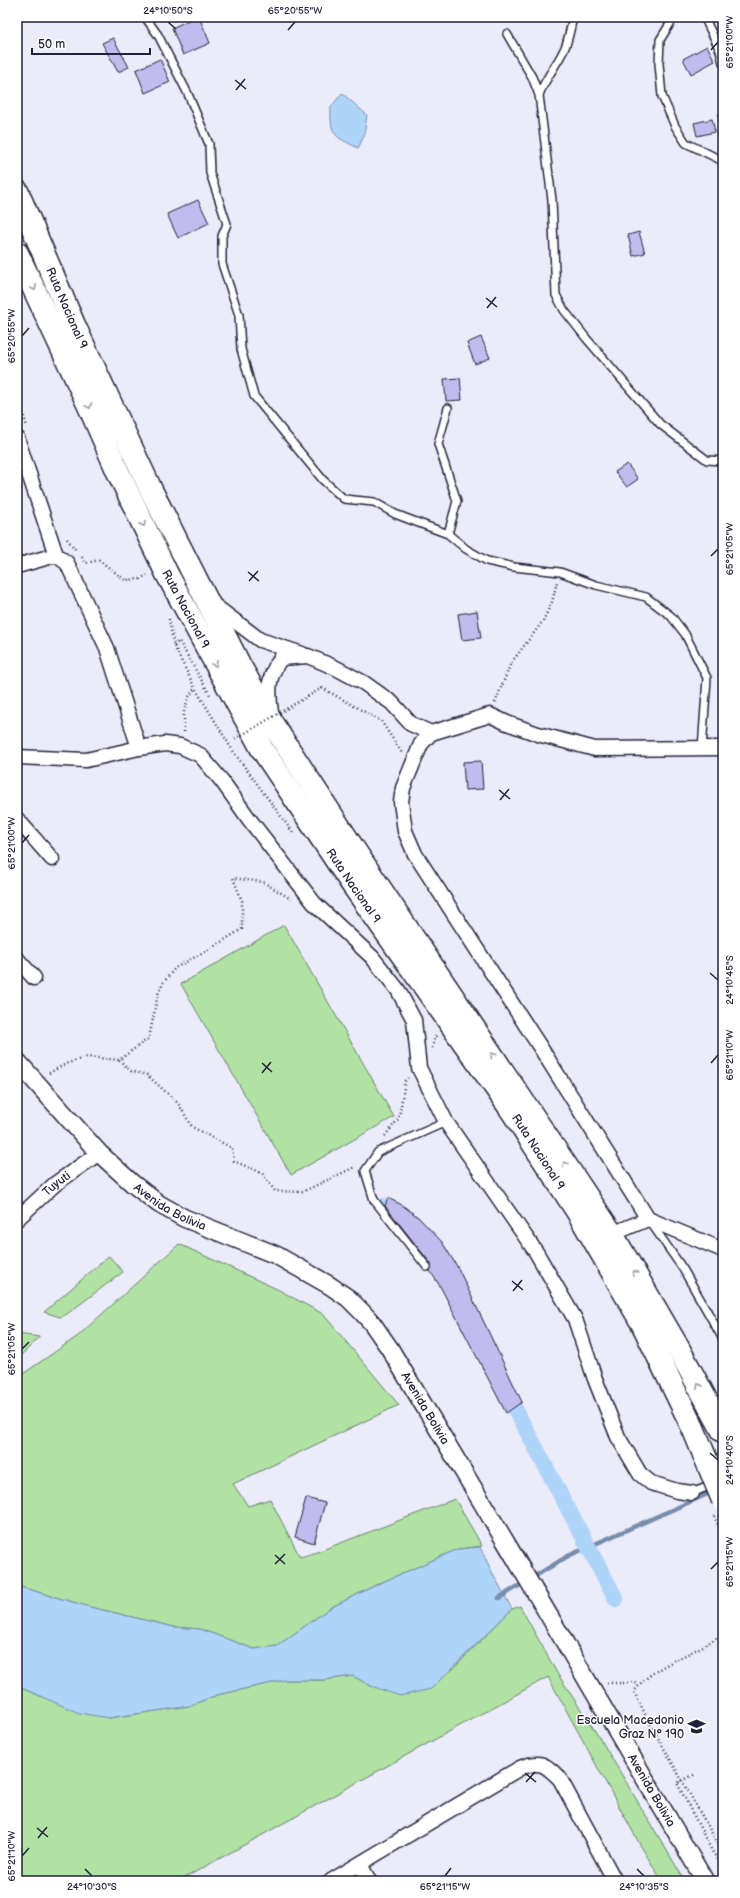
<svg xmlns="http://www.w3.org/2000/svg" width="740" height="1898" font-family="'Balsamiq Sans',sans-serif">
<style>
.green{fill:#b0e2a3;stroke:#69826f}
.water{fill:#aed4f8;stroke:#768dac}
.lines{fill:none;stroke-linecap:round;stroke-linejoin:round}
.stream{stroke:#768dac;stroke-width:4.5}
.canal{stroke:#aed4f8;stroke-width:16}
.building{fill:#c1bcee;stroke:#22223b}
.service-casing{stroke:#22223b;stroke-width:10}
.minor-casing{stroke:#22223b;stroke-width:17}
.tertiary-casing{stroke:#22223b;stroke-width:20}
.motorway-casing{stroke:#22223b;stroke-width:25}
.path{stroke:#22223b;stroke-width:2.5;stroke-dasharray:1 3;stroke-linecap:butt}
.service{stroke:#fff;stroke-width:7}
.minor{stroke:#fff;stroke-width:14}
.tertiary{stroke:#fff;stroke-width:17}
.motorway{stroke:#fff;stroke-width:22}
.motorway-bridge-casing{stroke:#22223b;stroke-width:25;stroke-linecap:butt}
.path-bridge{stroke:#22223b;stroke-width:2.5;stroke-dasharray:1 3;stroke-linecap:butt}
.motorway-bridge{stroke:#fff;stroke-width:22}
.oneway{stroke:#9c9ca7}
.ticks{fill:none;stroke:#22223b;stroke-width:1.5}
.labels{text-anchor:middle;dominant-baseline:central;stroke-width:3;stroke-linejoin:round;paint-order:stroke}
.street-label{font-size:12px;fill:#22223b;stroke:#fff}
.poi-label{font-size:12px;fill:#22223b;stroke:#fff;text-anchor:end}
.neatline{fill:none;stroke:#22223b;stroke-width:1.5}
.ticks-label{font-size:10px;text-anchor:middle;fill:#22223b}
</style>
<rect width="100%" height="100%" fill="#ecebfa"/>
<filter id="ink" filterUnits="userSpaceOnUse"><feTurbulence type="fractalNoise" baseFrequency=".025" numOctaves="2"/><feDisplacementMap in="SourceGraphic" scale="8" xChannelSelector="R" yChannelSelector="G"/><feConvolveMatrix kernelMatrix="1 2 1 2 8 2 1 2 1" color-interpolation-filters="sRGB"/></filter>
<g filter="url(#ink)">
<!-- green -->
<path class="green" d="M284,925l110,192 -103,58 -110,-191z
M179,1244l100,46 44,24 76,91 -166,79 15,22 22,-7 30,58 17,-5 138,-53 27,47 -24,3 -80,35 -48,24 -53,38 -23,3 -54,-20 -26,-2 -84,-20 -73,-21v-208l61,-42z
M109,1256l14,16 -56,42 -7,3 -16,-5z
M17,1334l23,3 -23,22z
M520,1606l37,67 44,67 84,141h-23l-23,-38 -91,-166 -369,204h-162v-195l23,10 69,22 80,-12 28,-11 68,-15h38l30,-4 18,10 80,-15 61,-62z"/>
<!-- water -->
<path class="water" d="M342,93l25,22 -3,21 -6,12c-24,-12 -28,-12 -27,-41z
M480,1547l11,23 21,39 -81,80 -31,7 -29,-10 -18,-10 -30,4h-38l-68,15 -28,11 -80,12 -30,-5 -62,-27v-100l73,21 84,20 26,2 54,20 23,-3 53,-38 48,-24 80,-35z"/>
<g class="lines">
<!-- stream -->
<path class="stream" d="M532,1578l36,-22 144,-64
M499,1598l26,-16"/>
<!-- canal -->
<path class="canal" d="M383,1206l20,17
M514,1407l102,192"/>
</g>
<!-- building -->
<path class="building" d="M195,17h4l11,26 -27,12 -11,-27z
M113,38l16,29 -11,5 -16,-29z
M707,46l8,15 -24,13 -8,-15z
M160,59l10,23 -25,11 -9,-23z
M712,119l3,13 -18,4 -3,-13z
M198,200l11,23 -31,15 -11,-24z
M639,232l6,21 -12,3 -5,-21z
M481,337l9,21 -15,6 -8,-21z
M460,378l2,22 -16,1 -2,-22z
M627,464l11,15 -11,8 -12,-15z
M477,611l4,27 -19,2 -4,-26z
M481,761l2,28 -18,1 -2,-28z
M388,1198l14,7 16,12 24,25 16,26 64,134 -16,11 -66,-127 -10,-15 1,-7 -46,-58z
M306,1498l19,5 -11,40 -19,-6z"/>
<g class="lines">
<defs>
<path id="service" d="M145,17l13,18 30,59 21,50 1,29 17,51 -5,12v28l17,51 2,34 13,47 69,84 21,19 30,3 21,12 53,20 18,15 21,12 27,6 46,5 36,13 50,12 25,19 14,18 22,44 -5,71
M573,17c-2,9 -4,19 -7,28 -7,18 -20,31 -27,50l13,105 4,95 8,15 22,28 74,86 47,36 16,1
M676,17l-3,2 -13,21 -1,24 3,32 13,30 11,17 37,18
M709,17l-2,6 13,27 3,13
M507,34l25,43 7,18
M723,116v27
M448,534l9,-33 -19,-57 10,-36
M651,1223l32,46 40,70
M427,1267l-53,-67 -9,-29 13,-19 68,-30
M692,1493l22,-9"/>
<g id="minor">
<path d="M17,438l39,117"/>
<path d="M17,566l39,-11 11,8 40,85 32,100"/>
<path d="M211,603l49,37 42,14"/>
<path d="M271,713c-3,-23 -4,-35 10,-55l27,-2 28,12 28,15 28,20 19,21 20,9"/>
<path d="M17,757l69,3 53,-12 26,-4 15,2 20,9 22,26 27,38 65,84 58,54 26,33 16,30 5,48 27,54 90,130 39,67 20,60 23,58 22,37 11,9 26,8 15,2"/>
<path d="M17,819l35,40"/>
<path d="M17,959l17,19"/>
<path id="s1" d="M17,1219l38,-35 44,-31"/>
<path d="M648,1219l-106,-169 -127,-196 -10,-23 -4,-29 2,-14 18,-44 10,-11 59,-18 17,8 31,11 57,15 128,-1"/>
<path d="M612,1234l36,-15 75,31"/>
<path d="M360,1864l9,17"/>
<path d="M331,1881l189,-113c21,-8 25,-4 40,11l55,102"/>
</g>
<g id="tertiary">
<path id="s2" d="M17,1061l82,92 34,31 26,20 25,14 92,37 53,30 19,13 14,14 10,11 18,26 121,202 194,330"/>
</g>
<g id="motorway">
<path id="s3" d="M17,191l57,134 78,167 87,172 34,61 84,129 255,380 64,110 47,87"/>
<path id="s4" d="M17,253l72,153 29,66 49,102 95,175 90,135 158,224 67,103 65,112 51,105"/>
</g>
</defs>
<!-- service casing -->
<use href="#service" class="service-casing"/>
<!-- minor casing -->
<use href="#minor" class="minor-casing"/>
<!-- tertiary casing -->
<use href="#tertiary" class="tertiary-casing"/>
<!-- motorway casing -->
<use href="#motorway" class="motorway-casing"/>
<!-- path -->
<path class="path" d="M17,393l10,34
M67,539l9,11
M82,557l4,6 13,-3 26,20 15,-1 7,-4
M169,619l5,27 21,42 38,63 61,83
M174,646l5,-5 31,54
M322,688l59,33 21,32
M495,703l16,-40 32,-42 9,-19 5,-20
M184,732v-20l4,-14 7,-10
M432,1048l4,-13
M119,1060l12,11 16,4 31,28 14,24 40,21 2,13 28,12 13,18 27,1 53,-25
M49,1073l19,-10 19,-6 32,3 30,-22 9,-44 5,-11 12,-15 33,-18 34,-21v-28l-9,-23 30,4 28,17
M385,1136l14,-18 6,-37 3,-3
M723,1633c-26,21 -72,32 -89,59l14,28 75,133
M607,1683h32
M694,1775l-17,8 35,68 11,17"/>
<!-- service -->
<use href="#service" class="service"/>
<!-- minor -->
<use href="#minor" class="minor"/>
<!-- tertiary -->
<use href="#tertiary" class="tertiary"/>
<!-- motorway -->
<use href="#motorway" class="motorway"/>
<defs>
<path id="motorway-bridge" d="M693,1428l30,72"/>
</defs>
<!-- motorway-bridge casing -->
<use href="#motorway-bridge" class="motorway-bridge-casing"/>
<!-- path-bridge -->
<path class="path-bridge" d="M235,739l87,-51
M714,1516l9,20"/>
<!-- motorway-bridge -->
<use href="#motorway-bridge" class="motorway-bridge"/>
</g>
<!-- one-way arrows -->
<defs><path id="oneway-chevron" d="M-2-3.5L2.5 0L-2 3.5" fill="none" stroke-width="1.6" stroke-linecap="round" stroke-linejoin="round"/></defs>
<g class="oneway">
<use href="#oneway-chevron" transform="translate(34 288) rotate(65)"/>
<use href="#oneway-chevron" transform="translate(89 406) rotate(66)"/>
<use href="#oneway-chevron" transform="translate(143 524) rotate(64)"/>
<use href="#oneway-chevron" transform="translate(215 664) rotate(61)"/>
<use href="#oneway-chevron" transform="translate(493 1055) rotate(-124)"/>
<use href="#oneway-chevron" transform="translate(565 1164) rotate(-124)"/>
<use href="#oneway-chevron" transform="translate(635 1273) rotate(-120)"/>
<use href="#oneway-chevron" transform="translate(699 1386) rotate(-119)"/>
</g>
</g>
<!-- ticks -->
<path class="ticks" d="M168,22l8,7M288,30l7,-8M711,50l7,-8M235,80l11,9M236,90l9,-11M486,298l11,9M487,308l9,-11M22,336l7,-8M711,556l7,-7M248,572l11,9M249,581l9,-10M499,790l11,9M500,800l9,-11M22,843l7,-8M710,973l8,7M262,1063l10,9M711,1063l7,-8M262,1073l9,-11M512,1281l11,9M513,1291l9,-11M22,1349l7,-7M710,1453l8,7M275,1555l10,9M275,1564l10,-10M711,1569l7,-7M525,1773l11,9M526,1782l9,-10M37,1828l11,9M38,1838l9,-11M22,1856l7,-8M85,1869l7,7M637,1869l7,7M445,1876l6,-8"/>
<!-- icons -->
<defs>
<symbol id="school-bare" viewBox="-9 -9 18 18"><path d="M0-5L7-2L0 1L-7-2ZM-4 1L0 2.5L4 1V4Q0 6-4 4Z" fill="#22223b" stroke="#fff" stroke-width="2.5" paint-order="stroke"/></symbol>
</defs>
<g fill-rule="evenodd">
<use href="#school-bare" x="684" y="1714" width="25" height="25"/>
</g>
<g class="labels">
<!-- street labels -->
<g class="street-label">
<text stroke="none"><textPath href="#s3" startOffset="127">Ruta Nacional 9</textPath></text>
<text stroke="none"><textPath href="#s4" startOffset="394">Ruta Nacional 9</textPath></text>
<text stroke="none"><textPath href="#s4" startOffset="718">Ruta Nacional 9</textPath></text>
<text stroke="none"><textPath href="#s4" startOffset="1042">Ruta Nacional 9</textPath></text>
<text stroke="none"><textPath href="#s1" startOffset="53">Tuyuti</textPath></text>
<text stroke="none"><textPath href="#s2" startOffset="213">Avenida Bolivia</textPath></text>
<text stroke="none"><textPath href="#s2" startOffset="549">Avenida Bolivia</textPath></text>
<text stroke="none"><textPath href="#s2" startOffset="993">Avenida Bolivia</textPath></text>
</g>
<!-- poi labels -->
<g class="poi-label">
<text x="684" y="1720">Escuela Macedonio<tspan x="684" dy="14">Graz N° 190</tspan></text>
</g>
</g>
<!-- margin -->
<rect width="740" height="1898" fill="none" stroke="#fff" stroke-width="44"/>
<!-- scale -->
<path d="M32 48v6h118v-6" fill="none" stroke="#22223b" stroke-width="2"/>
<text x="38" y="48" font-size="12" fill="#22223b" stroke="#ffffff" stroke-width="3" paint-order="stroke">50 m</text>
<rect x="22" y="22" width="696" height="1854" class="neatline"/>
<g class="ticks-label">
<text x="168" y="14">24°10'50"S</text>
<text x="295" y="14">65°20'55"W</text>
<text transform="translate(729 42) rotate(-90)" y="4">65°21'00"W</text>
<text transform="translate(11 336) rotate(-90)" y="4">65°20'55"W</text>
<text transform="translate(729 549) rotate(-90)" y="4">65°21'05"W</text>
<text transform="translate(11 843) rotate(-90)" y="4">65°21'00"W</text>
<text transform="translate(729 980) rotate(-90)" y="4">24°10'45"S</text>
<text transform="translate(729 1055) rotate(-90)" y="4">65°21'10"W</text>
<text transform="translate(11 1349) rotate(-90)" y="4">65°21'05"W</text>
<text transform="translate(729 1460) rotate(-90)" y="4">24°10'40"S</text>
<text transform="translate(729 1562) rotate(-90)" y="4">65°21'15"W</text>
<text transform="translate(11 1856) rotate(-90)" y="4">65°21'10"W</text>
<text x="92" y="1890">24°10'30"S</text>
<text x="445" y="1890">65°21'15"W</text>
<text x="644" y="1890">24°10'35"S</text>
</g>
</svg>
